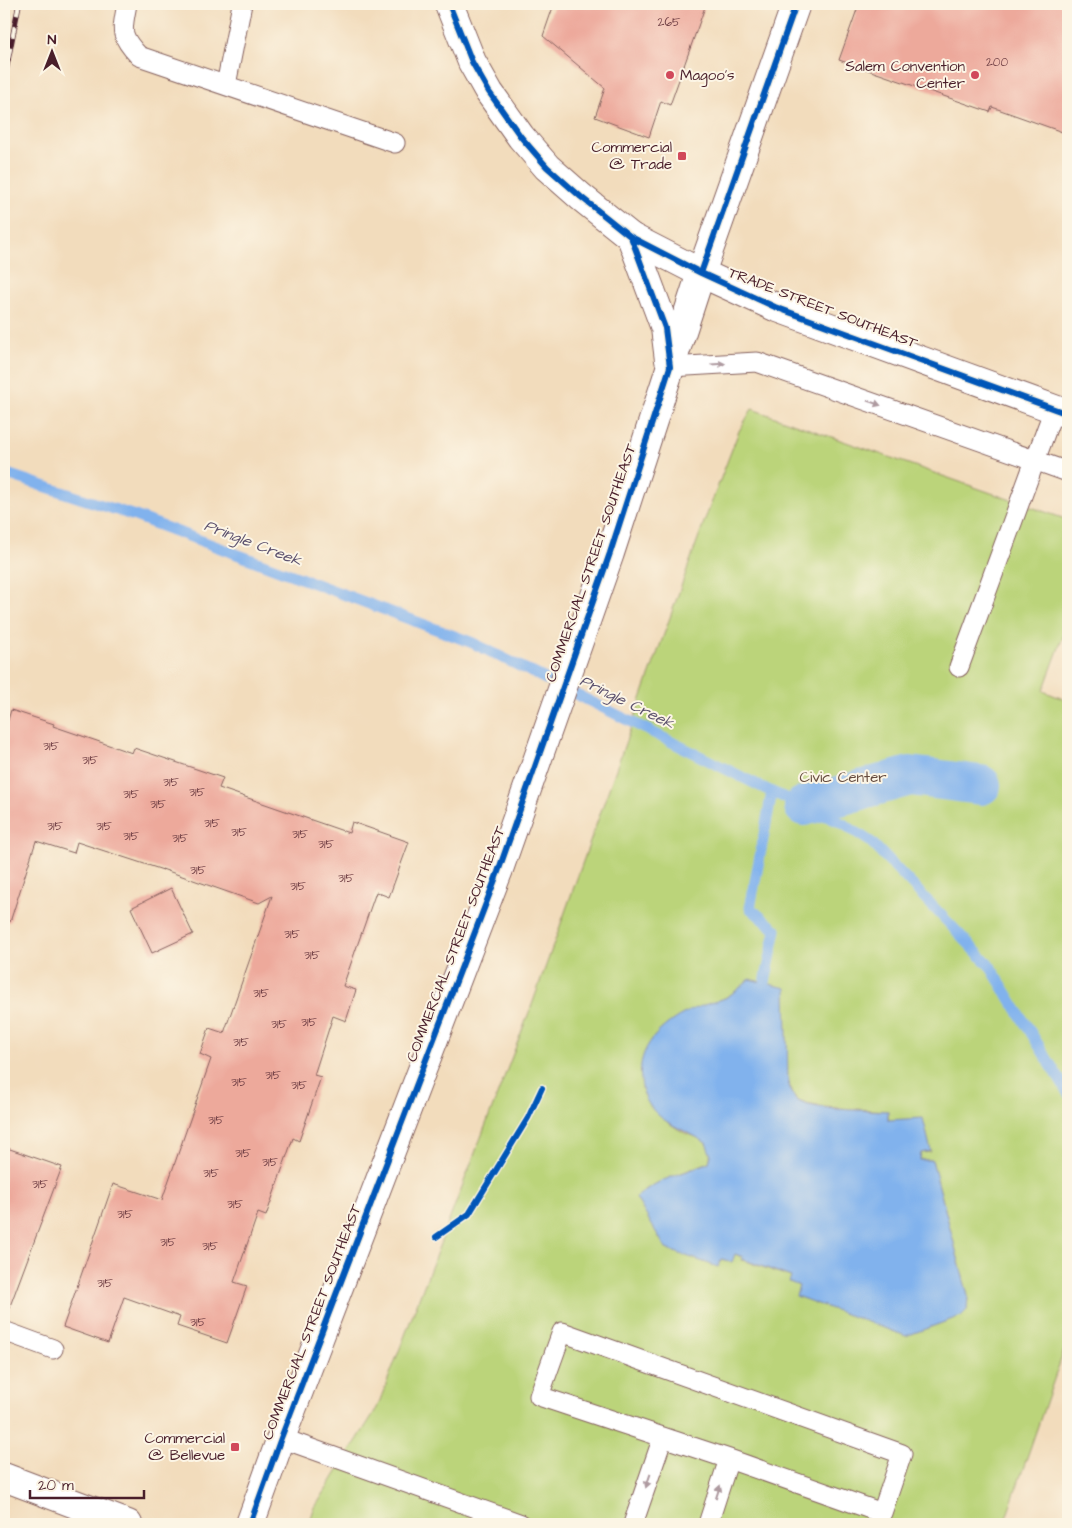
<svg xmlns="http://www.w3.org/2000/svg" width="1072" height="1528" font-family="'Architects Daughter',sans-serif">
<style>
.green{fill:#bbd47a;stroke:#827a52;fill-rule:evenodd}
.water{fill:#81b2ed;stroke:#66688c}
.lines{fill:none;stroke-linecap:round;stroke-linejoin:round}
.stream{stroke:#81b2ed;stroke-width:11}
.canal{stroke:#81b2ed;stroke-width:40}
.building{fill:#eda99b}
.lane-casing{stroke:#85615e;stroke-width:21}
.street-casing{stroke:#85615e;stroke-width:30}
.primary-casing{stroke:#85615e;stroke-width:30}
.highway-casing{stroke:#85615e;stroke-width:30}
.lane{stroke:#fff;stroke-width:19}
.street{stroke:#fff;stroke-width:28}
.primary{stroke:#fff;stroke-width:28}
.highway{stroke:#fff;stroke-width:28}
.rail-casing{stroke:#4a1f2b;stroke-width:5.5}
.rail{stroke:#fcf5e5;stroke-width:4;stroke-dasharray:11;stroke-linecap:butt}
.cycleway-casing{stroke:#fcf5e5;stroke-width:9}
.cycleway{stroke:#0057b8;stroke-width:6}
.oneway{fill:#ae9aa0}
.poi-dot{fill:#d1495b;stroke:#fcf5e5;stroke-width:2}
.labels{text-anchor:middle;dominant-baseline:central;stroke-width:4;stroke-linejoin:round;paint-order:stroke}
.number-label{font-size:12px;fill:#734247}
.poi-label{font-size:15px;fill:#4a1f2b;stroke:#fcf5e5;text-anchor:end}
.street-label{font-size:15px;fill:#4a1f2b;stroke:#fcf5e5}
.park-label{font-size:15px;fill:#664c3f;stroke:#fcf5e5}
.water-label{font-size:16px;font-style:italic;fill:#5d526f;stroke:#fcf5e5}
</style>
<rect width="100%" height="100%" fill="#fcf5e5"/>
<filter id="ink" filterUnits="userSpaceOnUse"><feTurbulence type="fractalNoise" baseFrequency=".02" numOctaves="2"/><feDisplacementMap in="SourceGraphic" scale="10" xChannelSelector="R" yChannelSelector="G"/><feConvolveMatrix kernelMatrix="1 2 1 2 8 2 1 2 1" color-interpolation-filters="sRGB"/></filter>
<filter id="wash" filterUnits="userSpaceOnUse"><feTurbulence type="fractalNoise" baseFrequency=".0096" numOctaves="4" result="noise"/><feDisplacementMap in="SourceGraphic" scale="20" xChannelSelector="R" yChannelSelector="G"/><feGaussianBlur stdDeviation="1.12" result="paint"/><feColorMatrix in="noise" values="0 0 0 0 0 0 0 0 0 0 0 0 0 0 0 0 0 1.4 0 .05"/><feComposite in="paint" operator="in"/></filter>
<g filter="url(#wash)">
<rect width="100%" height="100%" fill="#f2dcbc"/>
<!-- green -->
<path class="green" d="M752,409l316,111v103l-25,68 25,10v638l-64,185h-695l5,-15 63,-101 156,-406 171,-480 35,-91zM737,991l50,76 1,15 5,12 4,6 9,4 17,3 65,4v9l43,32 -11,1v7h12l36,136 -1,14 -170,-14 2,-10 -8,-9 -49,-17 1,-3 -8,-3 -13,5 -4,8 -75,-76 16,-9 50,-20c2,-6 2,-13 -3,-19 -5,-6 -14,-7 -21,-10 -19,-10 -36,-25 -43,-45l49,-78 32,-11z"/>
<!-- water -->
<path class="water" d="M749,979l37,9 2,94c2,6 4,14 9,18 14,11 72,10 91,11v9l35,-2 8,33 -10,2 -1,7h12l36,136 -1,14 -6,6 -55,20 -110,-40 3,-10 -10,-4 2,-5 -49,-18 1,-2 -8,-3 -3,8 -10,-3 -4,8 -52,-18 -30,-51c20,-20 49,-24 73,-36l2,-7 -5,-12c-17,-12 -37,-16 -52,-32 -8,-9 -12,-19 -13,-31 -5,-33 21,-56 48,-69 11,-6 24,-8 36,-13 9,-5 16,-11 24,-19z"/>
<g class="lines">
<!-- stream -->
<path class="stream" d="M4,473l131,43 338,127 299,149 70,31 29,19 119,124 78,127
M765,983l11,-53 -26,-22 22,-116"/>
<!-- canal -->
<path class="canal" d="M804,806l106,-30 71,9"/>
</g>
<g id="blocks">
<!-- building -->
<path class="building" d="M554,4h152l-36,101 -9,-4 -12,36 -54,-20 10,-29 -62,-52z
M859,4h209v130l-76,-27 -2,5 -151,-52z
M11,710l43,14 -1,2 79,27 2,-5 89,30 -4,10 130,45 3,-11 57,20 -20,55 -13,-5 -33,94 13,4 -10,31 -13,-5 -19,59 7,2 -22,64 -6,-3 -27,78 -8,-3 -24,69 13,4 -20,57 -50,-17 3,-9 -56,-20 -16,46 -45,-16 50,-143 49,16 49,-141 -11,-5 9,-26 15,5 48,-137 -13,7 -97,-34 1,1 -86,-28 -3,11 -38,-12 -26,81 -6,-1v-188z
M171,888l22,46 -41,19 -21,-45z
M4,1147l58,20 -55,147 -3,-1z"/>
</g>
</g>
<g filter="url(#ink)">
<use href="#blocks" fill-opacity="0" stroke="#85615e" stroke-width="1"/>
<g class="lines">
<defs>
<path id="lane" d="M127,4c-5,27 -8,31 12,52l256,87
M226,85l16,-81
M670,367l87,-5 311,110
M959,667l95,-258
M4,1331l49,18
M562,1332l340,122 -20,59 -153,-54 -190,-63z
M281,1438l240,86
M633,1524l30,-87
M708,1524l21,-65"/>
<path id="street" d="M4,1477l124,47"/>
<path id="primary" d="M631,237l34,91 4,32
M250,1524l31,-86 217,-566 112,-319 91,-280 95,-269"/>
<path id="highway" d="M449,4l23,58 17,30 32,45 26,30 34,30 50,40 70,36 74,34 293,107"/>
</defs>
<!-- lane casing -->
<use href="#lane" class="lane-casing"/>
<!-- street casing -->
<use href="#street" class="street-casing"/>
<!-- primary casing -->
<use href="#primary" class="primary-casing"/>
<!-- highway casing -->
<use href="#highway" class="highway-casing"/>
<!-- lane -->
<use href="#lane" class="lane"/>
<!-- street -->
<use href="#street" class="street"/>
<!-- primary -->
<use href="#primary" class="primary"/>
<!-- highway -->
<use href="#highway" class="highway"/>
<defs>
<path id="rail" d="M4,80l15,-76"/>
</defs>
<!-- rail casing -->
<use href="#rail" class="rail-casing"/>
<!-- rail -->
<use href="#rail" class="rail"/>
<defs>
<path id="cycleway" d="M449,4l23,58 17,30 32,45 26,30 34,30 50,40 70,36 74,34 293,107
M701,273l95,-269
M436,1237l33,-23 59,-96 14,-30
M250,1524l31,-86 217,-566 112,-319 60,-186 -5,-39 -34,-91"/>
</defs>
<!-- cycleway casing -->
<use href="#cycleway" class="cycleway-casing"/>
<!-- cycleway -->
<use href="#cycleway" class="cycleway"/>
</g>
<!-- one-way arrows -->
<defs><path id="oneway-solid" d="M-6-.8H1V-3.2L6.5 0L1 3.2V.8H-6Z" transform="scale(1.25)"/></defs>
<g class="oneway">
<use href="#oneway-solid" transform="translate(718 364) rotate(-3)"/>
<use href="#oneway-solid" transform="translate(874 403) rotate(19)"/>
<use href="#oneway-solid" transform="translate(648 1481) rotate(109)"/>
<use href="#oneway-solid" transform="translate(718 1492) rotate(-72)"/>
</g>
</g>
<!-- markers -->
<g class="poi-dot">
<circle cx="670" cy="75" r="5"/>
<circle cx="975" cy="75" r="5"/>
<rect x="677" y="151" width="10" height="10" rx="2.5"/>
<rect x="230" y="1442" width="10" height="10" rx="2.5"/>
</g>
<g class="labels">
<!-- number labels -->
<g class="number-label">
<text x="669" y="22">265</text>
<text x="997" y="62">200</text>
<text x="51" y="746">315</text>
<text x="90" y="760">315</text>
<text x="171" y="782">315</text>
<text x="197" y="792">315</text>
<text x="131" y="794">315</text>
<text x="158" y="804">315</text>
<text x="212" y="823">315</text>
<text x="55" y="826">315</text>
<text x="104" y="826">315</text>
<text x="239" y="832">315</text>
<text x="300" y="834">315</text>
<text x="131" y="836">315</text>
<text x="180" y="838">315</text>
<text x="326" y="844">315</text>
<text x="198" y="870">315</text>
<text x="346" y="878">315</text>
<text x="298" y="886">315</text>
<text x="292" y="934">315</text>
<text x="312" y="955">315</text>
<text x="261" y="993">315</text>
<text x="309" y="1022">315</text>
<text x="279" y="1024">315</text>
<text x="241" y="1042">315</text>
<text x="273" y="1075">315</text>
<text x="239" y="1082">315</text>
<text x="299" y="1085">315</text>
<text x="216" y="1120">315</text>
<text x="243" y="1153">315</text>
<text x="270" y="1162">315</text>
<text x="211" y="1173">315</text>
<text x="40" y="1184">315</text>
<text x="235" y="1204">315</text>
<text x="125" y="1214">315</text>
<text x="168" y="1242">315</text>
<text x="210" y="1246">315</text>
<text x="105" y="1283">315</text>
<text x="198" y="1322">315</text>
</g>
<!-- poi labels -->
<g class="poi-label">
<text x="965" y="66">Salem Convention<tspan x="965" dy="17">Center</tspan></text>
<text x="680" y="75" text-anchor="start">Magoo's</text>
<text x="672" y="147">Commercial<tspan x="672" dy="17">@ Trade</tspan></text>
<text x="225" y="1438">Commercial<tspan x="225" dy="17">@ Bellevue</tspan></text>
</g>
<!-- street labels -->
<g class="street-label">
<text transform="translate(823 308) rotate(21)">TRADE STREET SOUTHEAST</text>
<text transform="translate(591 563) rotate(-71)">COMMERCIAL STREET SOUTHEAST</text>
<text transform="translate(456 944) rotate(-69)">COMMERCIAL STREET SOUTHEAST</text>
<text transform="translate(312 1322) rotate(-69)">COMMERCIAL STREET SOUTHEAST</text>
</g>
<!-- park labels -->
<g class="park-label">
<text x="843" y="777">Civic Center</text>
</g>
<!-- water labels -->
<g class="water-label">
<text transform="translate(253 543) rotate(21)">Pringle Creek</text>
<text transform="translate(627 702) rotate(26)">Pringle Creek</text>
</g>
</g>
<!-- margin -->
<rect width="1072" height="1528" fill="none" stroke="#fcf5e5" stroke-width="20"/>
<!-- north arrow -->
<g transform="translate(52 52)" stroke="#fcf5e5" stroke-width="4" paint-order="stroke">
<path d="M0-4L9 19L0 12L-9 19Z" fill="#4a1f2b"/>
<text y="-8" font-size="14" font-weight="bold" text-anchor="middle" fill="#4a1f2b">N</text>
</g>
<!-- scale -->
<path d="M30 1490v8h114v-8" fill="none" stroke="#4a1f2b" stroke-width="2.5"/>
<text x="38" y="1490" font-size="15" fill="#4a1f2b" stroke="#fcf5e5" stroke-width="4" paint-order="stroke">20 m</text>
</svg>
